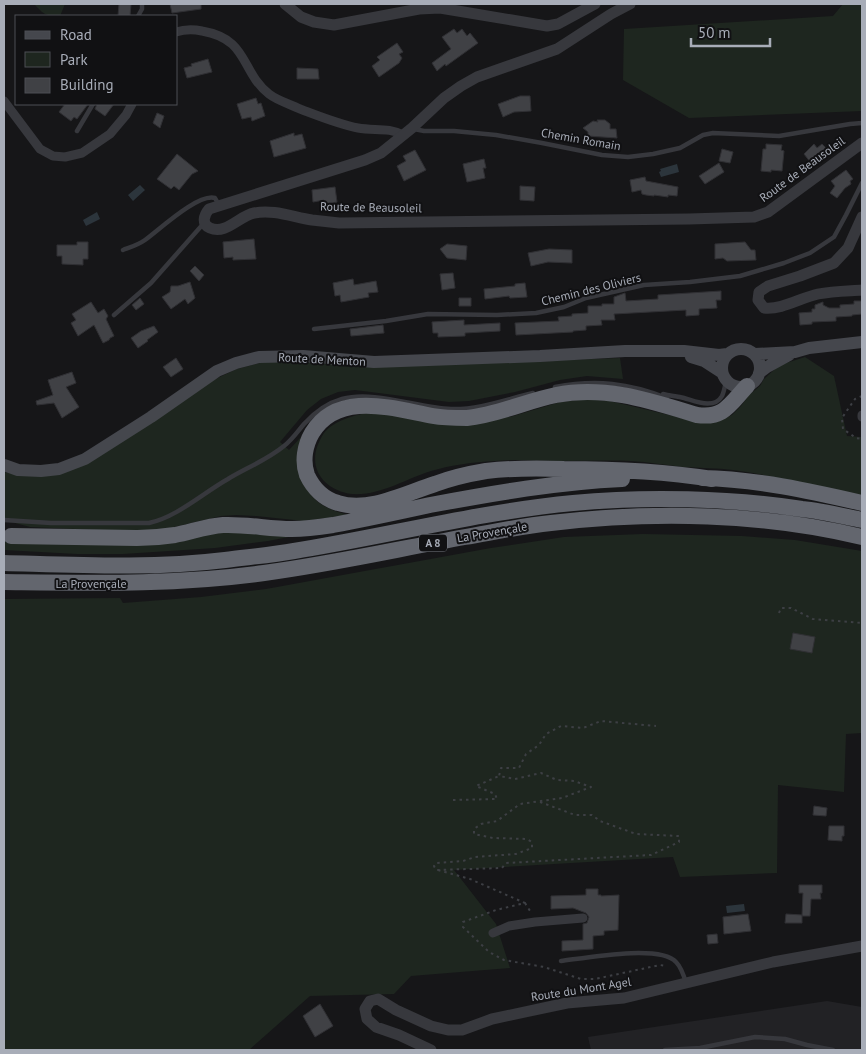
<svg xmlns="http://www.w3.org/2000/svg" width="866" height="1054" font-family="'PT Sans',sans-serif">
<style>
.built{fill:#222225}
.green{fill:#1e261f}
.water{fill:#2c353c}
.building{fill:#404145;stroke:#303034}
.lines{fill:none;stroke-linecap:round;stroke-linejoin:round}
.path{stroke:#3d3f44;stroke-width:2;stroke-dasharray:2.5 4;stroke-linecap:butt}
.service{stroke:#37383d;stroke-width:4.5}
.minor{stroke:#37383d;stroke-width:9}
.tertiary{stroke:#37383d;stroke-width:11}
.secondary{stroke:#45474d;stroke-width:12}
.motorway{stroke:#63666e;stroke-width:16}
.labels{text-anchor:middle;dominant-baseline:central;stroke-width:4;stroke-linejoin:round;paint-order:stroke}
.shield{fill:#111113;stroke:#7b7e86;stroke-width:1}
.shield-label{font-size:11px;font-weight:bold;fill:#a8adb8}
.street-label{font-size:12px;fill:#a8adb8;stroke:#111113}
</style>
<rect width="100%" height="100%" fill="#161618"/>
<!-- built -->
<path class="built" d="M827,1001l35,6v43h-271l-3,-13z"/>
<!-- green -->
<path class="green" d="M34,4h31l-5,12c-16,0 -16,-2 -26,-12z
M843,4h19v107l-173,7 -66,-38 1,-51 209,-13z
M805,357l29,19 13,60 15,1v60c-43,-10 -86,-21 -129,-27 -17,-2 -33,-2 -50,-3 -17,-2 -35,-5 -52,-6 -24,-1 -48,0 -72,0 -21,0 -43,-2 -64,0 -22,1 -44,4 -64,10 -26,8 -51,25 -79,23 -25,-3 -43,-22 -35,-47 2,-5 4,-10 7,-14 10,-13 32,-18 47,-21l139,5 50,-15 24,-3 26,2 76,18 33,2 13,-6 9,-9 8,-11 11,-9 4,-7 11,-10 5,-4z
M620,358l3,21 -36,-3 -27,4 -45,12 -46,9 -20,1 -94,-12 -17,2 -17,7 -14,11 -27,32 9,8 12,-13c-5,17 -5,23 0,39 9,25 22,32 47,39l-44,6 -48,-5 -20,-1 -15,1 -51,12 -25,4 -115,-5 -26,-7v-48l15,3h26l168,-95 24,-11 34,-9 205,3z
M237,530l57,6 -26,5 -53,7 -92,6h-46l-73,-4v-9l28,2 159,-6z
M643,534l99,2 53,4 67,11v182l-16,1 -2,58 -66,-7 -1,88 -97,4 -7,-20 -219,13 42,54 14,44 -99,8 -17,18 -84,2 -61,54h-245v-451l116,-1 3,5 78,-6 65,-8 225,-41 73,-11z"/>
<!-- water -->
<path class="water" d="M677,164l2,8 -18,5 -2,-5 2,-1 -1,-2z
M140,185l5,5 -12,11 -5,-6z
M97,212l3,7 -14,7 -3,-6z
M744,904l1,7 -18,2 -1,-7z"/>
<!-- building -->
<path class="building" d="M119,4h12l-1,12h-12z
M170,4h31v5l-29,4z
M454,29l3,4 5,-4 5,7 3,-3 8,10 -32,23 -1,-2 -8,7 -5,-8 19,-14 -9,-12z
M397,43l6,9 -4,2 3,4 -3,5 -20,14 -7,-11 8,-6 -3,-3z
M208,59l4,13 -25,6 -3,-10 8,-2 -1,-2z
M297,68l21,1 1,10h-22z
M520,96h10l1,15 -17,1 -11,5 -5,-13z
M256,98l2,6 3,-1 4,13 -13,5 -1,-4 -9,2 -5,-15z
M65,104h23l-11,15 -3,-2 -3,4 -12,-9z
M97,104h17l-9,12 -10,-7z
M157,113l7,3 -4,12 -7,-5z
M597,120h8l5,4v5h6l1,9 -29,-2v-4l-5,-4 10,-7 5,1z
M294,133v3l8,-2 4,14 -32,9 -4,-16z
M766,144l16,1 -1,5 3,1 -2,20 -11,-1v2l-10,-1 2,-22h3z
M814,144l3,4 5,-4 6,6 -17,13 -7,-9z
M722,149l11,3 -3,11 -11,-2z
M415,150l11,20 -22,11 -7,-15 9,-5 -3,-5z
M177,154l21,17 -6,3 -13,16 -5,-4 -3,3 -14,-10z
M484,159l2,9h-3l2,10 -18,4 -4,-18z
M719,163l5,9 -19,12 -6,-8z
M846,170l7,9 -3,2 1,3 -6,4 -8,10 -7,-5 5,-7 -4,-5z
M645,177l1,4 32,6 -1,9 -9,-1v2l-14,-2v1l-8,-1 -4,-1 -1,-4 -9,2 -2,-12z
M520,186l15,1 -1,14 -14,-1z
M335,187l2,15 -12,2 -1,-4 -11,2 -1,-12z
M254,239l2,20 -23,1v-3l-9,1 -1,-16z
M77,242h11v17h-5v6l-21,-1v-8h-5v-11h20z
M745,242l6,8h4l1,10 -29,1 -4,-3 -8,1v-15z
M447,244l20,2 -1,14 -19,-2 -7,-9z
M549,249l23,1v13l-24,-1 -17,4 -3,-13z
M195,266l9,9 -5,6 -9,-10z
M453,273l2,15 -13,2 -2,-16z
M353,279l1,6 22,-4 2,11 -10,1 1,4 -28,5 -1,-7 -5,1 -2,-13z
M190,282l5,16 -7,6 -3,-5 -14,10 -9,-12 8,-5 1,-6h7z
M525,283l2,14 -17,1 -1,-2 -24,3 -1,-10 31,-3v-2z
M721,291v9h-5l1,8 -18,1v6l-13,1v-6l-72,4 1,6h-14l1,5 -16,1v4l-13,1v1l-57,3 -1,-12 44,-2 -1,-4 14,-1v-2l16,-1v-7h14v-2h12v-7l11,-4 1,8 32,-2v-4z
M140,298l4,6 -8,6 -4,-5z
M459,298h12v8h-12z
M854,301h8v13l-10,1v1l-16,1v4l-24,1v2l-12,1 -1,-12 13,-1v-3h3v-4l8,-3v3l6,3h11v-3l14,-1z
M91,302l7,11 6,-4 4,7 -2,3 8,17 -4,2 -1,2 -6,3 -9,-18 -16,11 -7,-13 5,-3 -4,-6z
M464,320v5l36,-2v8l-35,2v3l-27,1v-4h-5l-1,-11z
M383,325l1,8 -33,3 -1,-7z
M154,326l4,6 -11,8 1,1 -10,7 -7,-10 10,-7z
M176,358l7,11 -12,8 -8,-10z
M72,372l4,11 -10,4 13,20 -17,11 -8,-15 -17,2 -1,-4 17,-6 -5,-15z
M793,633l22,4 -3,16 -22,-4z
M814,806l13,2 -1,8 -13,-1z
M829,826h15v10h-2v5l-14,-1z
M799,885h23v8h-2l1,6h-10l-1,17h-8l1,-23h-4z
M586,889h12v6h3v1l18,-1 -1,35 -14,1v4l-11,1v13l-31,2v-10l21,-1v-16l4,-1 2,-6 -3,-4 -13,-5 -22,1v-13l35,-1z
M748,914l3,17 -27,3 -1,-17z
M786,914l16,1v8h-17z
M717,934l1,9 -10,1 -1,-9z
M320,1004l13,22 -18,11 -12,-21z"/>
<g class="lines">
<!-- path -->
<path class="path" d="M862,396l-7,3 -7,10 -6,9 1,11 13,9 6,1
M779,613l2,-5h10l22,11 49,4
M453,800l44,-1 -2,-5 -19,-8 23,-10
M540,802l35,13h17l8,6 36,13 43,2v6l-28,13 -145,8 -4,5 -66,2 -2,-4 2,-3 27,-2 12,-4 41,-3 16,-6v-6l-5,-3 -34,-1 -19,-4v-5l7,-5 16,-3 23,-17 42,-6 29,-11 -17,-6 -17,-1 -16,-7 -26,6 -16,-3 2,-8h18l7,-14 13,-9 7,-11 15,-8 22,2 18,-7 55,5
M438,870l32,9 55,24 -29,7 -33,12v5l26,25 15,8 40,7 37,12h14l65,-14 6,1
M525,903l7,11"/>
<!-- service -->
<path class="service" d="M138,16l4,-7v-5
M414,129l10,2h30l42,4 46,8 60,12 26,2 25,-3 27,-6 23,-13 10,-2 66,3 71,-12 12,-1
M77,131l16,-27
M123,250c8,-3 15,-5 22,-10 14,-10 53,-47 70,-42l4,7
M114,315l37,-32 53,-60
M314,329l72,-8 42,-7 69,1 39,-2 28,-6 22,-9 58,-13 46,-3 50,-6 44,-13 26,-10 24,-16 12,-22 16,-32
M555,387c41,-8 74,-4 112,11
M663,394c7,2 14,2 21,4 11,3 30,12 38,-2 2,-4 3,-10 4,-15
M4,520l47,3h98c28,-6 54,-30 79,-44 18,-11 39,-19 56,-33 8,-6 14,-15 20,-22 10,-11 24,-21 38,-25 32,-9 76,9 109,10 28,1 56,-10 82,-16
M561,961c24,-3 99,-17 115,1 5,5 8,14 10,21
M665,1050l35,-2 55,-11 30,2 22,6 26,5"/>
<!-- minor -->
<path class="minor" d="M176,32c9,-3 17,-3 26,-1 47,8 38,40 67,63 9,7 21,10 31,15 19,7 38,15 58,19 16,3 31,-1 45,7
M4,101l36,48 13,7 12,1 17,-4 28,-19 16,-19 6,-11
M862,415v2
M493,933l16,-7 26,-4 48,-4"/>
<!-- tertiary -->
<path class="tertiary" d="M285,4l16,13 13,5 20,3 85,-16 21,-1 107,18 11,-2 37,-20
M630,4l-19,10 -54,35 -80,28 -16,9 -17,12 -32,30 -31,25 -16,7 -156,49c-5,6 -8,15 1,19 16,7 29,-12 44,-15 19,-4 39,4 58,7 9,1 18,2 27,3l350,-4 65,-2 14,-5 94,-69
M862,217l-14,31 -14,15 -34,13 -32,10 -9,6 -1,8 6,8c18,2 36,-10 54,-14 15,-3 30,-3 44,-4
M431,1050l-32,-15 -23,-8 -9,-8 -2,-10 5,-8 8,-2 18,11 35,16 17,4h14l30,-11 75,-16 57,-5 149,-36 89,-16"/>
<!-- secondary -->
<path class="secondary" d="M722 368a19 19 0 1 1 38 0a19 19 0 1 1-38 0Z
M755,354l40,-2 14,-4 53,-6
M691,357l13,4 17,11
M759,373l8,-6 22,-12
M4,465l14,5 23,1 18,-2 26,-10 66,-42 66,-46 19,-8 23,-6 44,-1 71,6 166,-6 85,-5h59l35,4 8,-1"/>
<!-- motorway -->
<path class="motorway" d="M702,478c54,1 108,13 160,25
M712,479c-50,-8 -98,-10 -148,-10 -26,-1 -52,-1 -78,2 -18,3 -35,7 -51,13 -29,9 -66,29 -97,19 -14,-4 -25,-15 -31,-28 -5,-14 -2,-30 5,-42 26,-43 82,-24 121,-17 11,2 23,2 34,2 31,-3 59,-17 89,-23 49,-10 95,6 141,20 27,4 33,-11 50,-29
M11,536l126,2c13,0 25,-1 38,-3 16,-3 32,-9 48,-10 23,-1 46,4 69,4 13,0 28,-2 41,-4 33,-6 65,-13 97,-20 64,-12 128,-23 192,-26
M4,563c73,2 148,6 221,-3 23,-3 46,-5 69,-9 93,-15 185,-39 279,-48 73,-7 157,-5 229,6 20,2 40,7 60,11
M4,582c87,1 174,3 260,-9 68,-9 134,-24 201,-36 29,-5 57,-11 86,-14 102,-12 212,-10 311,14"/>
</g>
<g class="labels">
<!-- shield labels -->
<rect class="shield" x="419" y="534.5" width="28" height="17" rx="4"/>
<g class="shield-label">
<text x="433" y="543">A 8</text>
</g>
<!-- street labels -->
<g class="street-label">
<text transform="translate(581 139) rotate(10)">Chemin Romain</text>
<text transform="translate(802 169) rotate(-36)">Route de Beausoleil</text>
<text transform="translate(371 207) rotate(1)">Route de Beausoleil</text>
<text transform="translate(591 289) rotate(-14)">Chemin des Oliviers</text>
<text transform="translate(322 359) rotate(3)">Route de Menton</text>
<text transform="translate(492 532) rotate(-10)">La Provençale</text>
<text x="91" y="583">La Provençale</text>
<text transform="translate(581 989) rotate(-9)">Route du Mont Agel</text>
</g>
</g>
<!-- border -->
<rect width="866" height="1054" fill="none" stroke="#a8adb8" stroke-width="10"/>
<!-- legend -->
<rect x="15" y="15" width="162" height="90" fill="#111113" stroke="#4d4f55"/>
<rect x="25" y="31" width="25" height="8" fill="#45474d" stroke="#4d4f55"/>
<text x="60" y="40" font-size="15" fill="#a8adb8">Road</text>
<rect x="25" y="52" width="25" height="15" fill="#1e261f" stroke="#4d4f55"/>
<text x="60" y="65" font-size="15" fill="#a8adb8">Park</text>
<rect x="25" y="78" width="25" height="15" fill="#404145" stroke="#4d4f55"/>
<text x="60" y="90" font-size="15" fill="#a8adb8">Building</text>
<!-- scale -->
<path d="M691 38v8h79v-8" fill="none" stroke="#a8adb8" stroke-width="2.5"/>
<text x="698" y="38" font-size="15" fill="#a8adb8" stroke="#111113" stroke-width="4" paint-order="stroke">50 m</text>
</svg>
